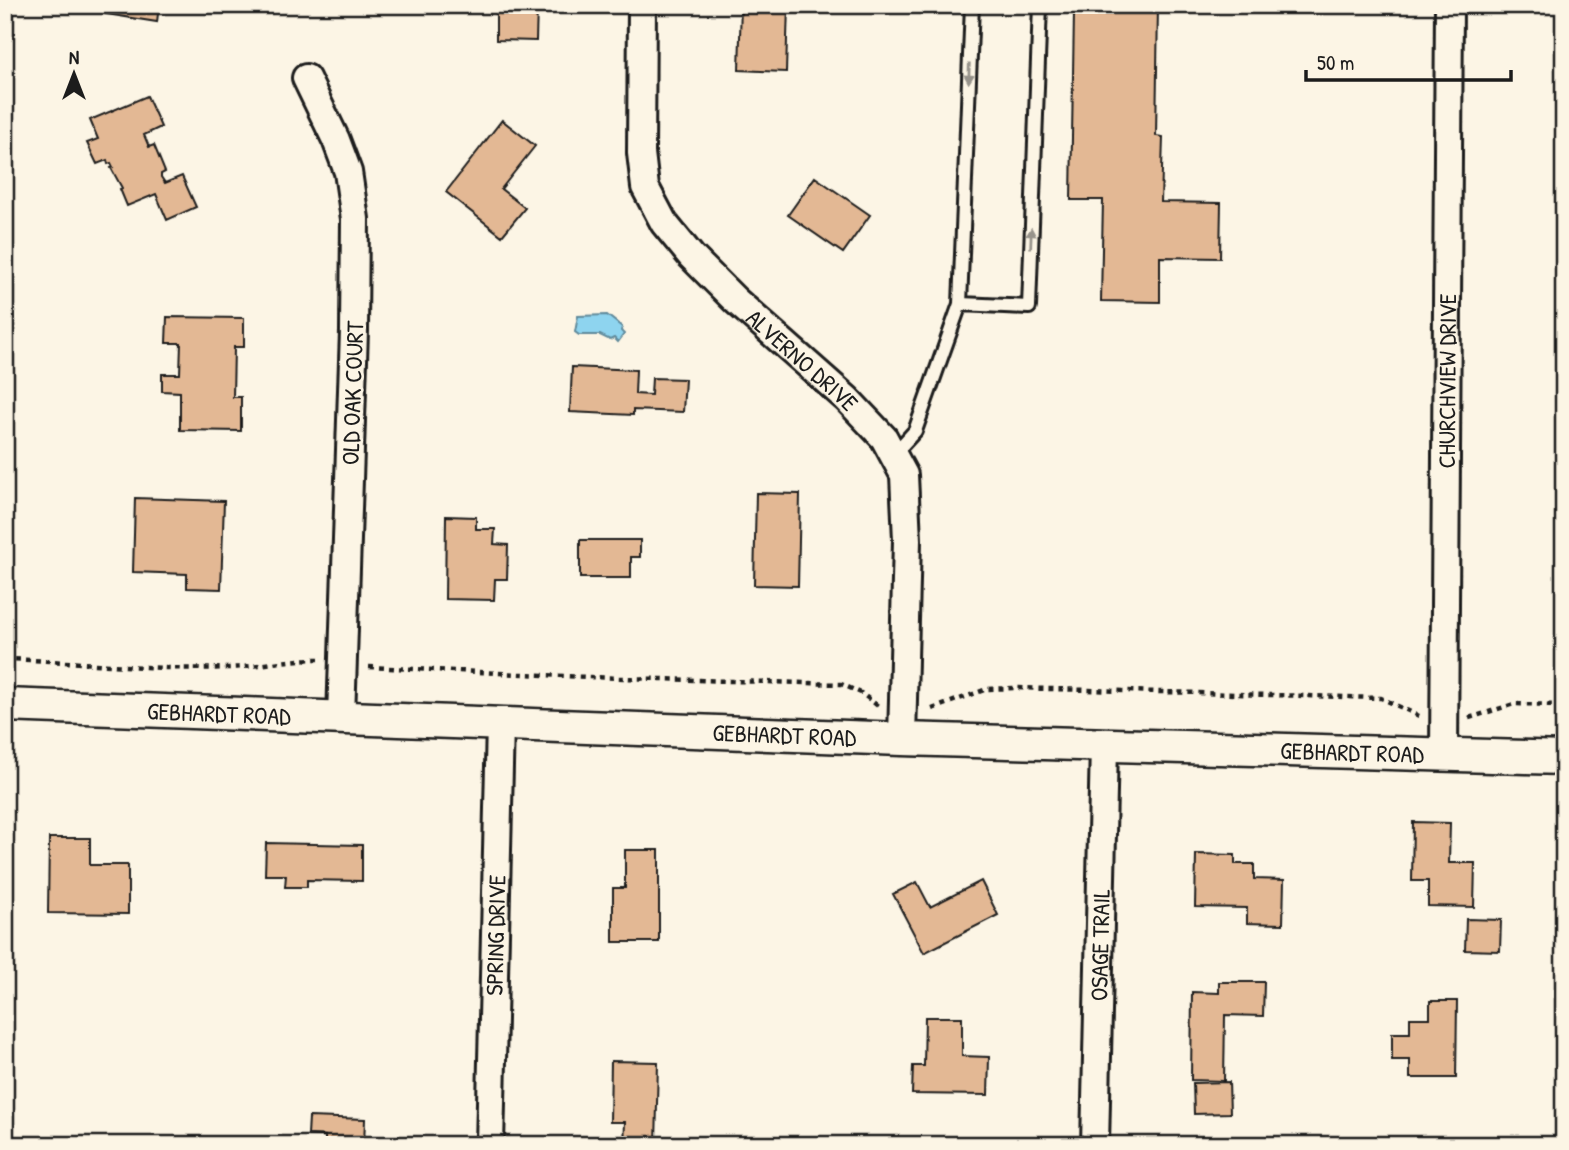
<svg xmlns="http://www.w3.org/2000/svg" width="1569" height="1150" font-family="'Patrick Hand',sans-serif">
<style>
.water{fill:#8ed4ef;stroke:#608a9b;stroke-width:2}
.building{fill:#e3b894;stroke:#1c1c1c;stroke-width:2}
.lines{fill:none;stroke-linecap:round;stroke-linejoin:round}
.service-casing{stroke:#1c1c1c;stroke-width:18}
.minor-casing{stroke:#1c1c1c;stroke-width:32}
.tertiary-casing{stroke:#1c1c1c;stroke-width:37}
.path{stroke:#1c1c1c;stroke-width:4.5;stroke-dasharray:5 5;stroke-linecap:butt}
.service{stroke:#fcf5e5;stroke-width:12}
.minor{stroke:#fcf5e5;stroke-width:26}
.tertiary{stroke:#fcf5e5;stroke-width:32}
.oneway{fill:#97938b}
.labels{text-anchor:middle;dominant-baseline:central;stroke-width:5;stroke-linejoin:round;paint-order:stroke}
.street-label{font-size:24px;fill:#1c1c1c;stroke:#fcf5e5}
</style>
<rect width="100%" height="100%" fill="#fcf5e5"/>
<filter id="ink" filterUnits="userSpaceOnUse"><feTurbulence type="fractalNoise" baseFrequency=".0143" numOctaves="2"/><feDisplacementMap in="SourceGraphic" scale="14" xChannelSelector="R" yChannelSelector="G"/><feConvolveMatrix kernelMatrix="1 2 1 2 8 2 1 2 1" color-interpolation-filters="sRGB"/></filter>
<g filter="url(#ink)">
<!-- water -->
<path class="water" d="M607,315l15,12 -1,4 3,3 -6,8 -4,-4 -4,2 -10,-5h-21l-4,-3 3,-16z"/>
<!-- building -->
<path class="building" d="M107,5h52l-2,17 -51,-8z
M496,5h41l-1,36 -40,-1z
M741,5h47l-2,67 -47,-2z
M1106,5h52l-2,131 7,1 -2,65 60,1 -1,55 -60,-1v45l-59,-1 2,-101h-32l3,-188h32z
M147,96l14,31 -17,8 5,12 5,-2 11,27 -4,2v3l4,6 17,-7 14,31 -29,13 -11,-26 -29,12 -7,-17 2,-1 -11,-20 2,-1 -2,-4 -3,1 -1,-4 -10,4 -10,-21 11,-4 -8,-19z
M502,120l33,26 -34,43 24,19 -23,28 -56,-44z
M815,177l55,38 -27,38 -55,-38z
M1561,295h3v58h-2z
M167,317l77,1v29h-10l-1,50h8v34l-61,-1v-38l-18,-1v-17h18l1,-31h-15z
M572,367l64,3 -1,24 16,1 1,-17 33,1 -2,33 -50,-2v5l-63,-3z
M756,493l44,1 -2,92 -44,-1z
M135,498l89,3 -3,88 -34,-1v-14l-54,-2z
M446,516l30,1v12h19l-1,15 14,1 -1,34h-12l-1,21 -49,-1z
M580,540h60v17h-9v21h-51z
M1413,822l37,1 -1,40h26l-1,44 -46,-1v-25h-16z
M49,838h41v27h38v49l-80,-1z
M266,843l96,2v36l-55,-1v7h-22l1,-12h-21z
M625,850h34v92h-46v-54h12z
M1196,854l39,1v9h19v15l30,1 -1,44 -36,-1v-15l-52,-1z
M981,881l17,34 -74,38 -31,-59 24,-12 13,25z
M1466,919l35,1 -1,31 -35,-1z
M1219,982h45l-1,34 -38,-1 -1,66 -33,-1 1,-88 27,1z
M1430,1001h27l-1,77h-46v-18h-18v-27h18v-15h20z
M925,1017h37v39l27,1 -1,38 -76,-1 1,-28h11z
M611,1061l47,1 -2,83h-32l1,-23h-15z
M1229,1082l1,31 -36,1 -1,-31z
M309,1117l56,2 -1,26h-39v-9l-17,-1z"/>
<g class="lines">
<defs>
<path id="service" d="M960,304l12,-299
M893,455l22,-24 45,-127 69,3 11,-302"/>
<g id="minor">
<path id="s1" d="M642,5l-1,148 4,34 19,36 27,33 44,44 112,99 37,39 20,37 3,65 -5,199"/>
<path d="M306,78l30,62 12,32 7,47 -1,112 -13,386"/>
<path id="s2" d="M1444,755l5,-750"/>
<path id="s3" d="M490,1145l10,-421"/>
<path id="s4" d="M1095,1145l9,-400"/>
</g>
<g id="tertiary">
<path id="s5" d="M5,705l897,34 662,19"/>
</g>
</defs>
<!-- service casing -->
<use href="#service" class="service-casing"/>
<!-- minor casing -->
<use href="#minor" class="minor-casing"/>
<!-- tertiary casing -->
<use href="#tertiary" class="tertiary-casing"/>
<!-- path -->
<path class="path" d="M5,659c74,2 148,12 222,9 31,-1 60,-9 92,-9
M369,667l218,10 254,7 20,9 17,13
M932,709l55,-20 28,-1 366,10 38,18
M1469,718l45,-14 50,1"/>
<!-- service -->
<use href="#service" class="service"/>
<!-- minor -->
<use href="#minor" class="minor"/>
<!-- tertiary -->
<use href="#tertiary" class="tertiary"/>
</g>
<!-- one-way arrows -->
<defs><path id="oneway-solid" d="M-6-.8H1V-3.2L6.5 0L1 3.2V.8H-6Z" transform="scale(1.75)"/></defs>
<g class="oneway">
<use href="#oneway-solid" transform="translate(969 73) rotate(92)"/>
<use href="#oneway-solid" transform="translate(1031 238) rotate(-88)"/>
</g>
</g>
<g class="labels">
<!-- street labels -->
<g class="street-label">
<text stroke="none"><textPath href="#s1" startOffset="418">ALVERNO DRIVE</textPath></text>
<text stroke="none"><textPath href="#s2" startOffset="374">CHURCHVIEW DRIVE</textPath></text>
<text transform="translate(352 393) rotate(-88)">OLD OAK COURT</text>
<text stroke="none"><textPath href="#s5" startOffset="214">GEBHARDT ROAD</textPath></text>
<text stroke="none"><textPath href="#s5" startOffset="780">GEBHARDT ROAD</textPath></text>
<text stroke="none"><textPath href="#s5" startOffset="1348">GEBHARDT ROAD</textPath></text>
<text stroke="none"><textPath href="#s3" startOffset="210">SPRING DRIVE</textPath></text>
<text stroke="none"><textPath href="#s4" startOffset="200">OSAGE TRAIL</textPath></text>
</g>
</g>
<!-- margin -->
<rect width="1569" height="1150" fill="none" stroke="#fcf5e5" stroke-width="28"/>
<rect x="14" y="14" width="1541" height="1122" fill="none" stroke="#1c1c1c" stroke-width="2.5" filter="url(#ink)"/>
<!-- north arrow -->
<g transform="translate(74 74)" stroke="#fcf5e5" stroke-width="5" paint-order="stroke">
<path d="M0-5L12 26L0 18L-12 26Z" fill="#1c1c1c"/>
<text y="-10" font-size="19" font-weight="bold" text-anchor="middle" fill="#1c1c1c">N</text>
</g>
<!-- scale -->
<path d="M1306 70v10h205v-10" fill="none" stroke="#1c1c1c" stroke-width="3.5"/>
<text x="1317" y="70" font-size="21" fill="#1c1c1c" stroke="#fcf5e5" stroke-width="5" paint-order="stroke">50 m</text>
</svg>
